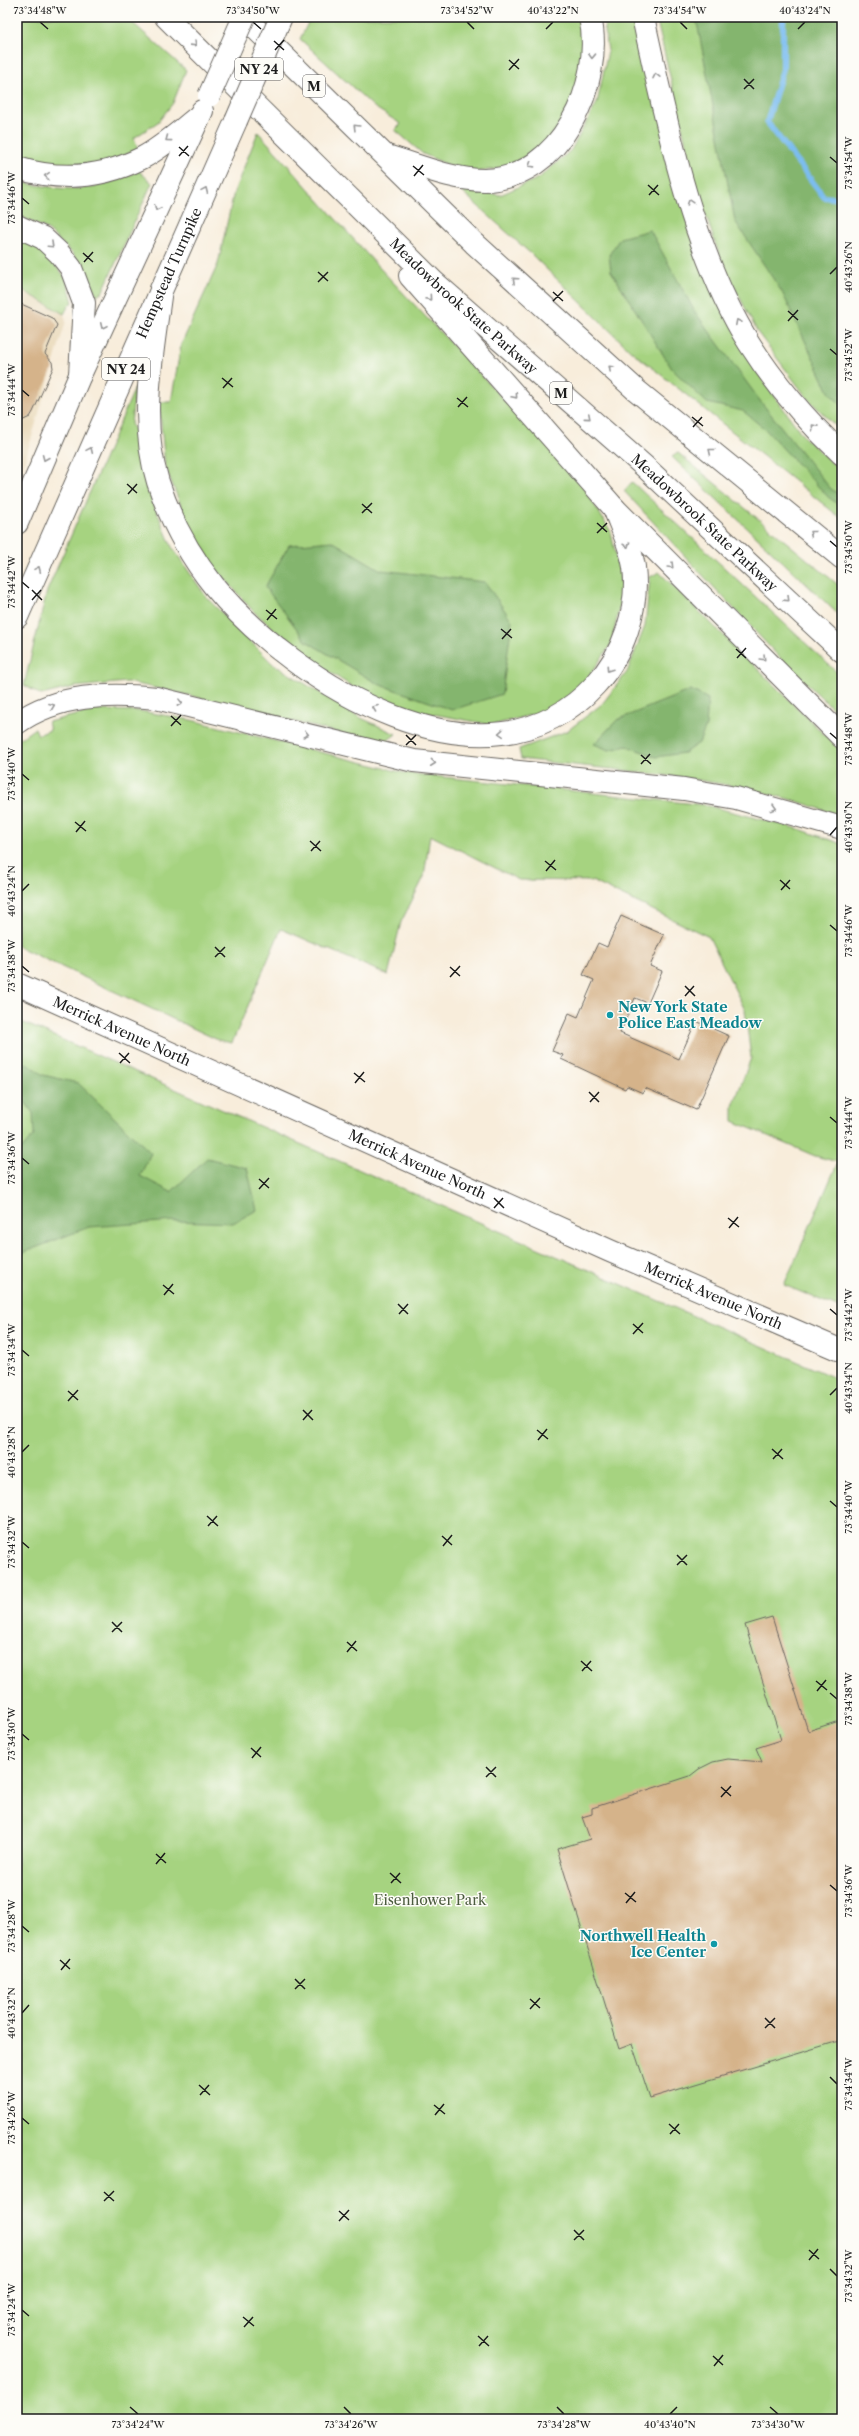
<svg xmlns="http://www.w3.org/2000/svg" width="859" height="2436" font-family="'Libre Caslon Text',serif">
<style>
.built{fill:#e9d9ba}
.green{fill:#a6d380;stroke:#61784e}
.forest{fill:#84b56e;stroke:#506845}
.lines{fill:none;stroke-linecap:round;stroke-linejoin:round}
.stream{stroke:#7bbdf0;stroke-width:6}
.building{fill:#d5b38a}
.secondary-casing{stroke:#69655f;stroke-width:24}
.primary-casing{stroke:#69655f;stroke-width:24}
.highway-casing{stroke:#69655f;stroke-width:24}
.secondary{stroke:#fff;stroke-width:22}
.primary{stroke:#fff;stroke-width:22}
.highway{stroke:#fff;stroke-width:22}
.primary-bridge-casing{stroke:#69655f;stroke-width:24;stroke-linecap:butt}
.primary-bridge{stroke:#fff;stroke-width:22}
.oneway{stroke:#999}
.ticks{fill:none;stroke:#1c1c1c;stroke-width:1.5}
.culture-dot{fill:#0f9aa8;stroke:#fdfcf7;stroke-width:1.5}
.labels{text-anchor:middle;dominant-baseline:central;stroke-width:3;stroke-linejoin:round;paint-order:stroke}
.shield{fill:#fdfcf7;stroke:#605f5e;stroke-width:1}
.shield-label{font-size:13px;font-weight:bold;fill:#1c1c1c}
.street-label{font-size:14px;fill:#1c1c1c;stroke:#fdfcf7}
.culture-label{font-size:14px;font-weight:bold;fill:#0d838f;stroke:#fdfcf7;text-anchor:start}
.park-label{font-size:14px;fill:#4c5c3f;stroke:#fdfcf7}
.neatline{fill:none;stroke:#1c1c1c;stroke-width:1.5}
.ticks-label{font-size:10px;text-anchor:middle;fill:#1c1c1c}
</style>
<rect width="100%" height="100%" fill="#fdfcf7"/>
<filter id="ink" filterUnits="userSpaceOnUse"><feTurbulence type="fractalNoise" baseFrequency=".025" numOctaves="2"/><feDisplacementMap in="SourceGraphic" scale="8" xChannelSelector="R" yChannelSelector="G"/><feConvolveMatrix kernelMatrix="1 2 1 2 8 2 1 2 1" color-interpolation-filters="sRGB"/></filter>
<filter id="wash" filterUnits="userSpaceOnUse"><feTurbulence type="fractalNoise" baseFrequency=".012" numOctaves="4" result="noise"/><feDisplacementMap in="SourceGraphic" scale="16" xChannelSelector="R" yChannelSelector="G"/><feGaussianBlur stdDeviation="0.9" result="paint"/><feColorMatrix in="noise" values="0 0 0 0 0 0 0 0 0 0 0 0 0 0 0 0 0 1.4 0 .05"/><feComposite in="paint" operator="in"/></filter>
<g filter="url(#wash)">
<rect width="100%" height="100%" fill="#f8eddb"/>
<!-- built -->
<path class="built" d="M17,287l47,27 2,7 -49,166z"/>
<!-- green -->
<path class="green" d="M17,17h109l60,53 -13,33 -15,19 -24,16 4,11 -35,16 -50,4 -36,-10z
M311,17h271l2,43 -11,45 -25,36 -37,26 -44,6 -44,-19 -28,-24 6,-6 -27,-17 -74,-68z
M603,17h32l117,348 52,72 38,35v47l-212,-169 -100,-97 -71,-64 41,6 39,-17 32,-28 26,-47 11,-52z
M656,17h186v415l-34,-33 -50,-66 -36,-70 -26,-77z
M258,132l116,130 204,216 33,54 12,60 -12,52 -27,40 -35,26 -56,15 -82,-15 -52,-19 -53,-34 -53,-46 -40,-46 -27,-47 -21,-52 -6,-64h12l10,-57 37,-81 16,-72z
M139,171l13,12 -50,110 -5,2 -24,-41 -26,-25 -30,-14v-36c8,5 17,6 27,7 39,7 59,0 95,-15z
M17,237l25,13 24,28 7,24 -4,3 -5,9 -47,-27z
M135,388l-4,36 8,12 9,55 24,56 35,51 66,66 86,53 37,17 -13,10 -195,-49 -61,-13 -53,5 -33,8 -17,-10 23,-94z
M677,452l165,136v30l-170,-161z
M632,482l210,195v40l-61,-58 -157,-168z
M659,572l183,180v65c-99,-40 -216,-45 -321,-58l-2,-10 48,-18 35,-27 25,-32 18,-46 5,-49z
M96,710l44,1 51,9 214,53 300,32 94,24 43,15v465l-58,-24 54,-123 -23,-6 -82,-35v-15l18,-48 -6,-48 -36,-73 -117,-56 -73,-1 -89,-45 -6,42 -23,45 -13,53 -107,-46 -49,114 -14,-3 -201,-94v-205l18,-13 3,7 12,-5 -2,-8z
M17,1020l825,361v1038h-825z"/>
<!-- forest -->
<path class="forest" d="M696,17h146v388l-12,-11 -48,-102 -47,-71z
M650,230l45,82 66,90 69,86 12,9v10l-14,-10 -62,-67 -23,-19 -36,-8 -35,-34 -61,-98 -2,-16 11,-17z
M332,541l49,29 104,12 27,39 -10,73 -50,16 -74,-26 -72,-43 -41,-54 24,-42z
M691,690l17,9 -2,27 -7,17 -15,10 -28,4 -29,-11 -18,4 -15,-6 23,-24z
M27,1063l16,12 35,8 73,70 -11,23 31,16 36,-34 40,10 10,42 -24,13 -58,-2 -86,6 -72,28v-101l17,-19 -1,-22 -16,-22v-23z"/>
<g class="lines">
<!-- stream -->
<path class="stream" d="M783,17v52l-16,53 57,75 18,2"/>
</g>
<g id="blocks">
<!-- building -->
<path class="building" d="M17,302l35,16 5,7 -12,29 7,8 1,6 -20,44 -3,5 -13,6z
M621,916l43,19 -14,31 12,5 -14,32 -13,-5 -15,35 59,26 17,-38 33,15 -33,74 -51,-22 -2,5 -16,-7 -2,3 -64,-30 2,-4 -11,-4 17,-38 9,4 16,-37 -11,-5 15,-32 9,4z
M772,1617l36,114 34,-11v320l-192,58 -18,-54 -13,5 -62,-200 33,-10 -8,-22 10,-3v-6l98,-32 9,-7 14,-7 15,-3 34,3 -6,-14 25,-8 -36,-115z"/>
</g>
</g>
<g filter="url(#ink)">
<use href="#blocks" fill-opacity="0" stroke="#69655f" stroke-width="1"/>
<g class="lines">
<defs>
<g id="secondary">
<path id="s1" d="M17,984l593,267 232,100"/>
</g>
<g id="primary">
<path d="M17,523l63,-148 122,-264"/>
<path id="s2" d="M17,617l219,-496"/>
</g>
<g id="highway">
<path id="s3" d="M166,17l268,265 210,184 198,185"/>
<path d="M244,17l230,226 162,147 206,168"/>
<path d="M643,17c23,105 49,235 106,326 26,41 58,78 93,111"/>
<path d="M387,156c31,9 65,24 97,24 76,0 121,-98 106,-163"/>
<path d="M17,168c43,13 85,10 125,-10 21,-11 39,-28 57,-42"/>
<path d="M17,226l26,12 16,15 12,15 13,35 -4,72"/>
<path d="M410,276l204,232 228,229"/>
<path d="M161,289c-8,63 -23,130 -3,193 12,37 32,74 56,104 80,98 273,217 381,99 29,-31 44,-76 39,-118 -3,-20 -13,-40 -20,-59"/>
<path d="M17,723c40,-29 92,-30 139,-25l258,63 270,28 52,9 106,30"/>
</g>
</defs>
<!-- secondary casing -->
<use href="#secondary" class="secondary-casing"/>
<!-- primary casing -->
<use href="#primary" class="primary-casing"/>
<!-- highway casing -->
<use href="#highway" class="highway-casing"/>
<!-- secondary -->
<use href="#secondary" class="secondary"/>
<!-- primary -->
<use href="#primary" class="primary"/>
<!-- highway -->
<use href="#highway" class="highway"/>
<defs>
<path id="primary-bridge" d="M209,96l35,-79
M236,121l45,-104"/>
</defs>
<!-- primary-bridge casing -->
<use href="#primary-bridge" class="primary-bridge-casing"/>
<!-- primary-bridge -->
<use href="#primary-bridge" class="primary-bridge"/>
</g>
<!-- one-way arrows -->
<defs><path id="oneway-chevron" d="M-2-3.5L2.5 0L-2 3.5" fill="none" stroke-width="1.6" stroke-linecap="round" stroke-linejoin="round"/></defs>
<g class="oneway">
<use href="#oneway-chevron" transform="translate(194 44) rotate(44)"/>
<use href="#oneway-chevron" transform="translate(592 56) rotate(92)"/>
<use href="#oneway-chevron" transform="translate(656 76) rotate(-102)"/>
<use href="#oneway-chevron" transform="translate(356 127) rotate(-135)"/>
<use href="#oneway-chevron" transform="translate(168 139) rotate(143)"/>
<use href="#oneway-chevron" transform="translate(531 165) rotate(148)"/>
<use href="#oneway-chevron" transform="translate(47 176) rotate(-175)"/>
<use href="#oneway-chevron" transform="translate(205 190) rotate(-66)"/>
<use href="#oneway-chevron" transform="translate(690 202) rotate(-108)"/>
<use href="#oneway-chevron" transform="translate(157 208) rotate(115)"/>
<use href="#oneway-chevron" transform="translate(51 245) rotate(43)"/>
<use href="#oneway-chevron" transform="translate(515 280) rotate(-138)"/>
<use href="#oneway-chevron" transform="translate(429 298) rotate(49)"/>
<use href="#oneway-chevron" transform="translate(738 322) rotate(-117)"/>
<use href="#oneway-chevron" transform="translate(103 326) rotate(115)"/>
<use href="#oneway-chevron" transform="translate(611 368) rotate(-138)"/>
<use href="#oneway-chevron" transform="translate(515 396) rotate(49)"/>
<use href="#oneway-chevron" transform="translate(588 417) rotate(41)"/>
<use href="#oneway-chevron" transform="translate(814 427) rotate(-132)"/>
<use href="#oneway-chevron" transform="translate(90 450) rotate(-66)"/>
<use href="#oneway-chevron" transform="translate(711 451) rotate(-141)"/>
<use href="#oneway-chevron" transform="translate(45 458) rotate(113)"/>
<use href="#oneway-chevron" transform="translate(812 533) rotate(-141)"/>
<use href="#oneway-chevron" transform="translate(627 545) rotate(71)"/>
<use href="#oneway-chevron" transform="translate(671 566) rotate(45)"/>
<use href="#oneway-chevron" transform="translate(38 569) rotate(-66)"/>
<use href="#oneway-chevron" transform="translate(787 599) rotate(44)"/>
<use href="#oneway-chevron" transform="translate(763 658) rotate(45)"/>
<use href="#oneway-chevron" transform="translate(609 669) rotate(124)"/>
<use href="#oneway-chevron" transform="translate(180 703) rotate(14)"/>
<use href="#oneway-chevron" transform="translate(52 706) rotate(-21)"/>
<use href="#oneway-chevron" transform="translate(375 708) rotate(-159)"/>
<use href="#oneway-chevron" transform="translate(501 733) rotate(176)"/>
<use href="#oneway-chevron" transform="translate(306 734) rotate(14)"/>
<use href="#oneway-chevron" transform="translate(433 763) rotate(6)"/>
<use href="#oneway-chevron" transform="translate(774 808) rotate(15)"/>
</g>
</g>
<!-- ticks -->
<path class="ticks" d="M40,22l8,7M253,22l8,7M467,22l7,7M680,22l7,7M546,29l7,-7M798,29l7,-7M274,41l10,9M275,50l9,-10M509,60l10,9M509,70l10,-11M744,79l10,10M744,89l10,-10M179,147l10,9M179,156l9,-10M830,157l7,6M413,166l11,9M414,176l9,-11M648,185l11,10M649,195l9,-10M22,198l7,6M83,253l10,9M84,262l9,-10M318,272l10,9M830,274l7,-7M318,282l10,-10M553,292l10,9M553,301l10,-10M788,311l10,9M788,321l10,-11M830,349l7,6M222,378l11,9M223,388l9,-10M22,390l7,6M457,398l11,9M458,407l9,-10M692,417l11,9M693,427l9,-10M127,484l10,9M128,494l9,-10M362,504l10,9M362,513l10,-10M597,523l10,9M597,533l10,-10M830,541l7,6M22,582l7,6M32,590l10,10M32,600l9,-10M266,610l11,9M267,620l9,-11M501,629l11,9M502,639l9,-10M736,649l10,9M737,658l9,-10M171,716l10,9M171,726l10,-11M830,733l7,6M406,735l10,10M406,745l10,-10M641,755l10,9M641,764l9,-10M22,774l7,6M75,822l11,9M76,832l9,-11M830,835l7,-8M310,841l11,10M311,851l9,-10M545,861l11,9M546,871l9,-11M780,880l10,9M781,890l9,-10M22,891l7,-7M830,925l7,6M215,947l10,10M215,957l10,-10M22,966l7,6M450,967l10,9M450,977l10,-11M685,986l10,10M685,996l9,-10M119,1053l11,10M120,1063l9,-10M354,1073l11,9M355,1083l9,-11M589,1092l10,10M590,1102l9,-10M830,1117l7,6M22,1158l7,6M259,1179l10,9M259,1189l10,-11M494,1198l10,10M494,1208l9,-10M728,1218l11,9M729,1228l9,-11M163,1285l11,9M164,1295l9,-11M398,1304l10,10M830,1309l7,6M399,1314l9,-10M633,1324l10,9M633,1334l10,-11M22,1350l7,6M68,1391l10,9M830,1395l7,-7M68,1401l10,-11M303,1410l10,10M303,1420l9,-10M537,1430l11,9M538,1440l9,-11M772,1449l11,10M22,1452l7,-7M773,1459l9,-10M830,1501l7,6M207,1516l11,10M208,1526l9,-10M442,1536l10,9M22,1542l7,6M443,1546l9,-11M677,1555l10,10M677,1565l10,-10M112,1622l10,10M112,1632l10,-10M347,1642l10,9M347,1652l9,-11M581,1661l11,10M582,1671l9,-10M816,1681l11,9M817,1691l9,-11M830,1693l7,6M22,1734l7,6M251,1748l10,9M252,1758l9,-11M486,1767l10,10M486,1777l10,-10M721,1787l10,9M721,1797l10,-11M156,1854l10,9M156,1864l9,-11M390,1873l11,10M391,1883l9,-10M830,1885l7,6M625,1893l11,9M626,1903l9,-11M22,1926l7,6M60,1960l10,9M61,1970l9,-11M295,1979l10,10M295,1989l10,-10M530,1999l10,9M530,2009l10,-11M22,2013l7,-8M765,2018l10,10M765,2028l10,-10M830,2077l7,7M199,2085l11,10M200,2095l9,-10M434,2105l11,9M435,2115l9,-11M22,2118l7,6M669,2124l11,10M670,2134l9,-10M104,2192l10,9M104,2201l10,-10M339,2211l10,9M339,2221l10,-11M574,2230l10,10M574,2240l10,-10M809,2250l10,9M809,2260l9,-11M830,2269l7,7M22,2310l7,6M243,2317l11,9M244,2327l9,-10M478,2336l11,10M479,2346l9,-10M713,2356l10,9M714,2366l9,-11M130,2407l8,7M344,2407l7,7M557,2407l7,7M770,2407l8,7M670,2414l7,-7"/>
<!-- markers -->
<g class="culture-dot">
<circle cx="610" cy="1015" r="4"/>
<circle cx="714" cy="1944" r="4"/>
</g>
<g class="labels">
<!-- shield labels -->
<g class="shield">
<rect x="235" y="58" width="48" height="22" rx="3"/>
<rect x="303" y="75" width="22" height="22" rx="3"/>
<rect x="102" y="358" width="48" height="22" rx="3"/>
<rect x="550" y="382" width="22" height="22" rx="3"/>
</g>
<g class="shield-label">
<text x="259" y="69">NY 24</text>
<text x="314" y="86">M</text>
<text x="126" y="369">NY 24</text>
<text x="561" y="393">M</text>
</g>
<!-- street labels -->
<g class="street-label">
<text stroke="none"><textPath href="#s2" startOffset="376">Hempstead Turnpike</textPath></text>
<text stroke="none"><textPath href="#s3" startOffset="415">Meadowbrook State Parkway</textPath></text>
<text stroke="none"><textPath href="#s3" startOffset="739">Meadowbrook State Parkway</textPath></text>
<text stroke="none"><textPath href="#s1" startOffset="115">Merrick Avenue North</textPath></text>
<text stroke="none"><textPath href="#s1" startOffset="439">Merrick Avenue North</textPath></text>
<text stroke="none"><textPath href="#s1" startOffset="763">Merrick Avenue North</textPath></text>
</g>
<!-- culture labels -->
<g class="culture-label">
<text x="618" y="1007">New York State<tspan x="618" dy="16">Police East Meadow</tspan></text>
<text x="706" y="1936" text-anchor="end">Northwell Health<tspan x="706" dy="16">Ice Center</tspan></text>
</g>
<!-- park labels -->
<g class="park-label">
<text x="430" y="1900">Eisenhower Park</text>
</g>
</g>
<!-- margin -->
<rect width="859" height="2436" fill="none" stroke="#fdfcf7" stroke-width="44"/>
<rect x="22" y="22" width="815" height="2392" class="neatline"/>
<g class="ticks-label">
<text x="40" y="14">73°34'48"W</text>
<text x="253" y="14">73°34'50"W</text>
<text x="467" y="14">73°34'52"W</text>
<text x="553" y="14">40°43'22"N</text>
<text x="680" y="14">73°34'54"W</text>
<text x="805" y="14">40°43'24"N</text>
<text transform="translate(848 163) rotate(-90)" y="4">73°34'54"W</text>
<text transform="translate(11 198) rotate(-90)" y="4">73°34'46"W</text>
<text transform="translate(848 267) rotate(-90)" y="4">40°43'26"N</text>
<text transform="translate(848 355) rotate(-90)" y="4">73°34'52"W</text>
<text transform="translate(11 390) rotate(-90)" y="4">73°34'44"W</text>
<text transform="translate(848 547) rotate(-90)" y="4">73°34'50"W</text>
<text transform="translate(11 582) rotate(-90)" y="4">73°34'42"W</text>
<text transform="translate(848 739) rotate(-90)" y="4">73°34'48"W</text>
<text transform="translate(11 774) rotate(-90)" y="4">73°34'40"W</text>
<text transform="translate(848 827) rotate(-90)" y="4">40°43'30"N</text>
<text transform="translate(11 891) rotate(-90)" y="4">40°43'24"N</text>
<text transform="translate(848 931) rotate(-90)" y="4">73°34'46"W</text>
<text transform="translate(11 966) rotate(-90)" y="4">73°34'38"W</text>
<text transform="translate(848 1123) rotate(-90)" y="4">73°34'44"W</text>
<text transform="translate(11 1158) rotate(-90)" y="4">73°34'36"W</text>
<text transform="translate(848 1315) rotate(-90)" y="4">73°34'42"W</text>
<text transform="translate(11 1350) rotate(-90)" y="4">73°34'34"W</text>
<text transform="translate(848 1388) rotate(-90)" y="4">40°43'34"N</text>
<text transform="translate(11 1452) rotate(-90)" y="4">40°43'28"N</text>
<text transform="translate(848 1507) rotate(-90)" y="4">73°34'40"W</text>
<text transform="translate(11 1542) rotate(-90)" y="4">73°34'32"W</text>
<text transform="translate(848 1699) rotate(-90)" y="4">73°34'38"W</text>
<text transform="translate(11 1734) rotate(-90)" y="4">73°34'30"W</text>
<text transform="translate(848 1891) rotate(-90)" y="4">73°34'36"W</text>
<text transform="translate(11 1926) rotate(-90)" y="4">73°34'28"W</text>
<text transform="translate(11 2013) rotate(-90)" y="4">40°43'32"N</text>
<text transform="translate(848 2084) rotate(-90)" y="4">73°34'34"W</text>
<text transform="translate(11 2118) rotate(-90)" y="4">73°34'26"W</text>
<text transform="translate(848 2276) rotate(-90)" y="4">73°34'32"W</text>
<text transform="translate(11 2310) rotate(-90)" y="4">73°34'24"W</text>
<text x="138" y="2428">73°34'24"W</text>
<text x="351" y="2428">73°34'26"W</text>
<text x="564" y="2428">73°34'28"W</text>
<text x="670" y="2428">40°43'40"N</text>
<text x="778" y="2428">73°34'30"W</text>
</g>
</svg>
